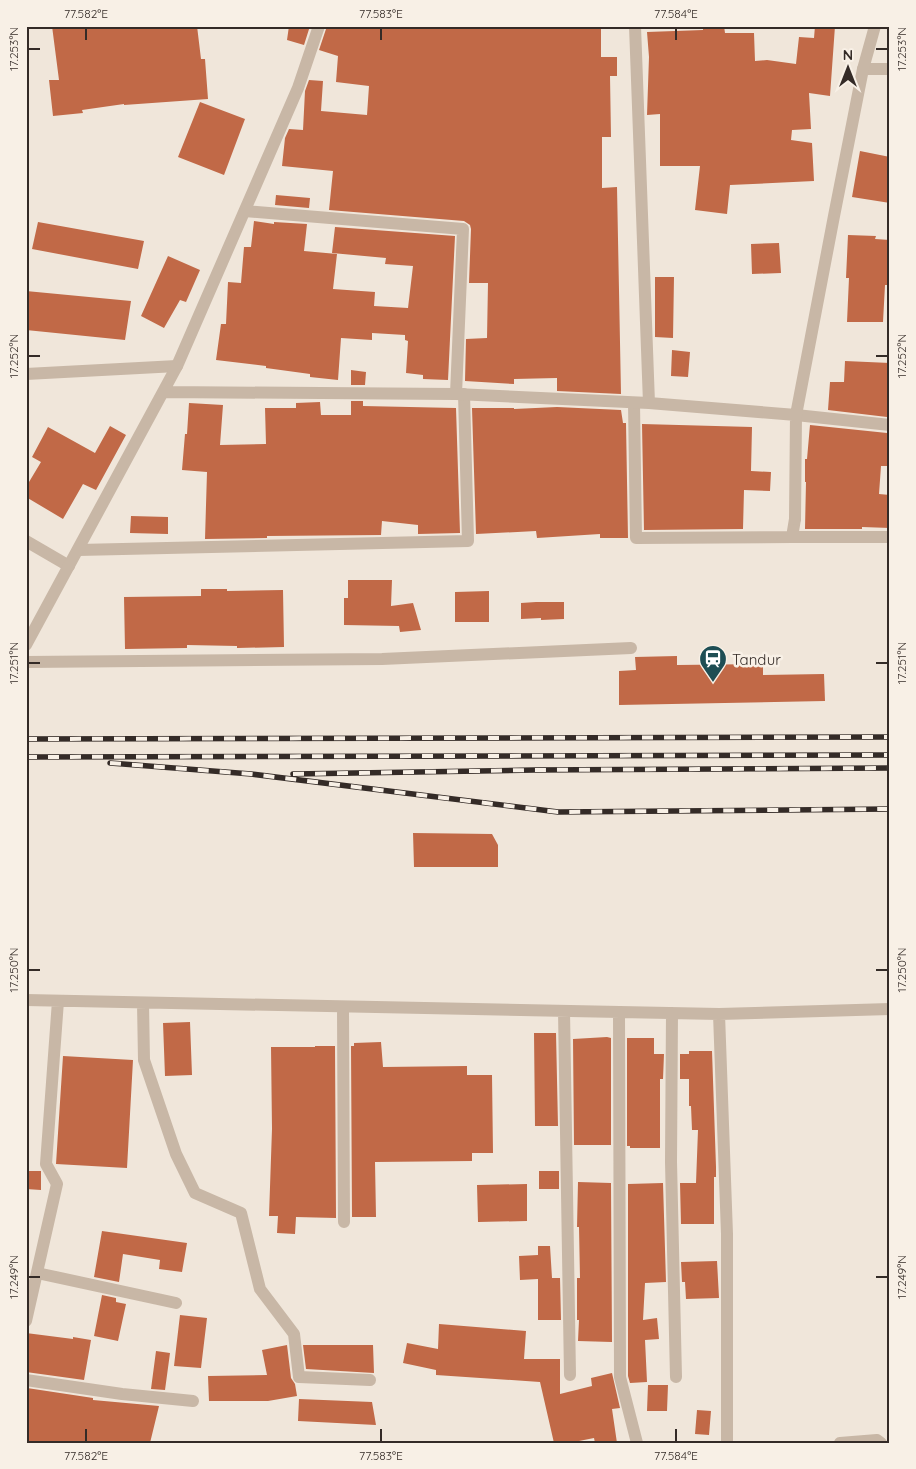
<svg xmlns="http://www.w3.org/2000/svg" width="916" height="1469" font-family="Quicksand,sans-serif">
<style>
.building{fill:#c16947}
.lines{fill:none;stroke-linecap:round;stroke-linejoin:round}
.minor{stroke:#c8b7a6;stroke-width:12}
.tertiary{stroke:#c8b7a6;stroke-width:12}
.rail-casing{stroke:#342b27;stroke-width:5.5}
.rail{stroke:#f8f0e6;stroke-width:4;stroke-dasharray:11;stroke-linecap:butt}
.ticks{fill:none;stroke:#342b27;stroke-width:2}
.labels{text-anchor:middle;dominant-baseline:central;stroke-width:5;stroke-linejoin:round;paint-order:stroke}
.poi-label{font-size:15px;fill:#342b27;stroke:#f8f0e6;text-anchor:start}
.neatline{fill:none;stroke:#342b27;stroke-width:2}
.ticks-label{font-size:12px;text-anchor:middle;fill:#342b27}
</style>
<rect width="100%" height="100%" fill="#f0e6da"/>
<!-- building -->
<path class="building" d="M52,26h145l4,33h4l3,40 -84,6v-1l-42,6 1,3 -30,3 -4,-36h10z
M289,26h21l-6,19 -17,-5z
M327,26h274v31h16v19h-7l1,61h-9v51l15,-1 4,207 -64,-3v-13l-43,1v5l-49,-3 1,-42 21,-1 1,-55h-19l2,-54 -1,-4 -6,-4 -135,-11 4,-39 -51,-5 3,-28 4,-9 14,1 2,-39 4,-11 14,1 -2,30 46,4 2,-29 -33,-4 2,-26 -19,-6z
M703,26h21l1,7h29l1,28 12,-1 29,4 3,-27 15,1 1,-12h20l-5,70 -21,-3 2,36 -19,1 -1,10 21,3 2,38 -84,4 -3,29 -32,-4 5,-44h-40v-52l-13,1 2,-58 -2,-25 56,-2z
M200,102l45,17 -21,56 -46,-18z
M860,151l30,6v46l-38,-6z
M276,195l34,3 -1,10 -34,-3z
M254,221l20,3v-2l33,2 -3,27 33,3 -4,35 42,3 -1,14 34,2 5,-42 -28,-2 1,-6 -54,-5 3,-26 120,9 -7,144 -25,-1v-4l-17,-2 2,-32 -3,-1v-5l-33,-2v7l-31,-2 -3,42 -28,-3v-3l-44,-6v-2l-50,-6 5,-36h5l2,-42 13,1 3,-36h7z
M38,222l106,19 -6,28 -106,-20z
M848,235l28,1 -1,3 15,1v45h-5l-2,37h-36l2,-44h-3z
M779,243l2,30 -29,1 -1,-30z
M168,256l32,14 -14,32 -6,-2 -16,28 -23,-12z
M655,277h19l-1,61 -18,-1z
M26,291l105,10 -6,39 -99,-10z
M672,350l18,2 -2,25 -17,-1z
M845,361l45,2v30h-2l-1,24 -59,-7 2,-28h14z
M351,370l15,2 -1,13h-14z
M351,401h12v5l93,2 4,125 -42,1v-9l-36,-4 -1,14 -114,1v2l-62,1 2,-67 -25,-2 3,-36h2l2,-31 34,2 -3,40 46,-1 -1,-36h31v-5l24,-1 1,13h30z
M557,407l64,3 2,13h3l2,115h-28v-4l-63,4 -1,-7 -60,3 -4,-126h42v1z
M642,424l110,3 -1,44 20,1 -1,19 -26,-1 -1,39 -99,1z
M810,425l77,8v2h3v31h-9l-2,28 11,1v33l-28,-1v2h-57l1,-47h-1v-23h2z
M110,426l16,9 -30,55 -13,-6 -20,35 -37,-22v-10l15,-25 -9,-5 16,-30 47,26z
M131,516l37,1v17l-38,-1z
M348,580h44l-1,26 22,-3 8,27 -21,2 -1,-6 -55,-1v-27h4z
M201,589h26v2l56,-1 1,57 -47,1v-2l-50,-1v3l-62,1 -1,-52 77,-1z
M489,591v31h-34v-30z
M536,602h28v17l-23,1v-2l-20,1v-16z
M677,656v9l86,-1v11l61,-1 1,27 -206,4v-34l17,-1 -1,-13z
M413,833l79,1 6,11v22h-84z
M190,1022l2,53 -27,1 -2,-53z
M534,1033h22l2,93h-23z
M607,1037l4,1v107h-37l-1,-106z
M627,1038h27v16h10l-1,25h-3v69h-30v-2h-3z
M381,1042l2,25 84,-1v9h25l1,78h-21v8l-97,1 1,55h-24l-1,-171h3v-3z
M315,1046h20l1,172 -40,-1 -1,17 -18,-1 1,-17h-9l3,-87 -1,-82h44z
M689,1051h23l4,116v10h-2v47h-33l-1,-41h16l2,-53h-6l-1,-24h-2v-27h-9v-25h9z
M63,1056l70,4 -6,108 -71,-4z
M26,1171h15v19l-15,-1z
M539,1171h20v18h-20z
M578,1182l33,1v2l1,157 -34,-1 1,-21h-2v-42h3l-1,-51h-2z
M663,1183l3,99 -21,1 -2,37 14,-2 2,21 -14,1 2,42 -17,1 -2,-7v-192z
M527,1184v37l-49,1 -1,-37z
M102,1231l85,12 -5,29 -23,-3 1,-9 -37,-6 -4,28 -25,-5z
M538,1246h12l2,32h8l1,42h-23v-41l-18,1 -1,-24 19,-1z
M717,1261l2,37 -33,1 -1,-17h-3l-1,-20z
M102,1295l14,3v4l10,2 -8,37 -24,-5z
M180,1315l27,3 -6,50 -27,-2z
M439,1324l87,7 -2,28h36v35l32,-8 -1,-8 21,-5 8,35 -8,1 5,34h-22l-1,-5 -25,5h-15l-14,-61 -104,-7v-5l-33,-7 4,-20 31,6z
M26,1333l47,6v-2l18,3 -7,40 -58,-8z
M287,1345l4,33 4,6 2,12 -29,5h-59l-1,-25 59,-1 -5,-25z
M303,1345h70l1,28 -68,-4z
M156,1351l14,2 -5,37 -14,-1z
M648,1385h20l-1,26h-20z
M27,1388l66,10v2l66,6 -9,37h-124z
M299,1399l73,3 4,23 -78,-4z
M697,1410l14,1 -2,24 -14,-1z"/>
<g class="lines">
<!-- minor -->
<path class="minor" d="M863,69h27
M245,211l218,18 -7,165
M26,374l151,-8
M634,403l2,135 156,-1 3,-18
M796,415l94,10
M792,537h98
M26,541l43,25
M78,550l390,-9 -4,-147
M26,662l356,-3 249,-11
M26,1000l693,14 8,220v209
M143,1003l1,57 32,94 19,39 46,20 19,76 34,45 5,43 71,3
M343,1007l1,215
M564,1011l6,364
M619,1012l1,365 17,66
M672,1013l-1,149 5,215
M719,1014l171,-5
M37,1273l139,30
M26,1321l31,-137 -11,-20 12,-163
M26,1380l96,14 71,7
M840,1443l37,-3 4,3"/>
<!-- tertiary -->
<path class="tertiary" d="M635,26l14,377
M164,392l292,2 193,9 147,12
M795,519l1,-104 38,-199 29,-147 12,-43
M26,645l151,-279 121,-278 21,-62"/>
<defs>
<path id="rail" d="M26,739l864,-2
M26,757l864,-2
M110,763l141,11 307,38 332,-3
M293,774l241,-4 356,-2"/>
</defs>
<!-- rail casing -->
<use href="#rail" class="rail-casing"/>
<!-- rail -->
<use href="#rail" class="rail"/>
</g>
<!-- ticks -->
<path class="ticks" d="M86,28v12M381,28v12M676,28v12M28,49h12M876,49h12M28,356h12M876,356h12M28,663h12M876,663h12M28,970h12M876,970h12M28,1277h12M876,1277h12M86,1429v13M381,1429v13M676,1429v13"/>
<!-- icons -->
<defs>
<symbol id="station-pin" viewBox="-11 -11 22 30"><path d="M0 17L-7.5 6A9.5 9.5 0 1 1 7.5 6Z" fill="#1e4e54" stroke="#f8f0e6"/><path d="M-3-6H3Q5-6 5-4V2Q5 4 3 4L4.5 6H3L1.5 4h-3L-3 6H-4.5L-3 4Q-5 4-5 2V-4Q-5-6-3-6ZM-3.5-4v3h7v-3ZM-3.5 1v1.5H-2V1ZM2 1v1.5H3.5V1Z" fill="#fff"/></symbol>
</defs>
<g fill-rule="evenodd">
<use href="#station-pin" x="697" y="643" width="32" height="43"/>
</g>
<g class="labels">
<!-- poi labels -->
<g class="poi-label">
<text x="732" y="659">Tandur</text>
</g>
</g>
<!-- border -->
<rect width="916" height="1469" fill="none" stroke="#f8f0e6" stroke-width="55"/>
<!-- north arrow -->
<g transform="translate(848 68)" stroke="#f8f0e6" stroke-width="4" paint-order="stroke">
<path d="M0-4L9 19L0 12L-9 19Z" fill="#342b27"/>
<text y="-8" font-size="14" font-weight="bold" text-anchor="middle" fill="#342b27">N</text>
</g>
<rect x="28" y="28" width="860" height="1414" class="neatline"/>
<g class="ticks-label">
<text x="86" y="18">77.582°E</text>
<text x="381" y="18">77.583°E</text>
<text x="676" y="18">77.584°E</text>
<text transform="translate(14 49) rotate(-90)" y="4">17.253°N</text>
<text transform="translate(902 49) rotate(-90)" y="4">17.253°N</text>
<text transform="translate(14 356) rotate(-90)" y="4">17.252°N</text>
<text transform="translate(902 356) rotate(-90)" y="4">17.252°N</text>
<text transform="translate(14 663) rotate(-90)" y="4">17.251°N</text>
<text transform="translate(902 663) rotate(-90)" y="4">17.251°N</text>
<text transform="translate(14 970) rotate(-90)" y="4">17.250°N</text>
<text transform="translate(902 970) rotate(-90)" y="4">17.250°N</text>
<text transform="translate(14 1277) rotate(-90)" y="4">17.249°N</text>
<text transform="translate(902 1277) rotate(-90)" y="4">17.249°N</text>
<text x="86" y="1460">77.582°E</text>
<text x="381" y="1460">77.583°E</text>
<text x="676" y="1460">77.584°E</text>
</g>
</svg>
